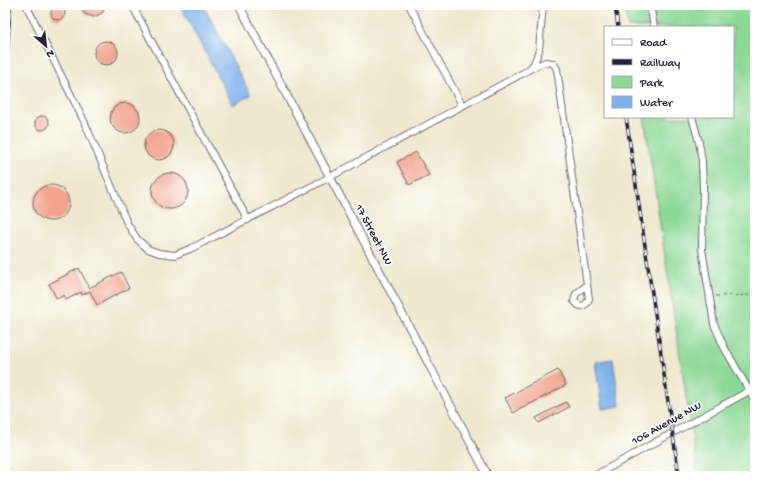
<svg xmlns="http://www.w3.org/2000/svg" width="760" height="481" font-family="'Gochi Hand',sans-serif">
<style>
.green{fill:#8cd895;stroke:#577d68}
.water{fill:#7fb1eb;stroke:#506a93}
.building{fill:#f2a38d}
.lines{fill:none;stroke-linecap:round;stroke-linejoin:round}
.minor-casing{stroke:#6a676e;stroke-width:8}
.major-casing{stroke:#6a676e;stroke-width:9}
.path{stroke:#6a676e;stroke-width:1;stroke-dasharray:3 3;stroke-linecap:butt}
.minor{stroke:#fff;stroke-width:6}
.major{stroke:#fff;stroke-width:7}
.rail-casing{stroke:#22223b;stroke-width:3.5}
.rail{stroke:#fff;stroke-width:2;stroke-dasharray:6;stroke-linecap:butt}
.labels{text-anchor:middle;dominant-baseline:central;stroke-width:3;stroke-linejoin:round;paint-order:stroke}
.street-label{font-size:12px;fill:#22223b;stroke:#fff}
</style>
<rect width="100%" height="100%" fill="#fff"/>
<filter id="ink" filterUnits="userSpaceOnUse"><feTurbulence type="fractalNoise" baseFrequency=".025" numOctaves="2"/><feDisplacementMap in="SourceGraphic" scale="8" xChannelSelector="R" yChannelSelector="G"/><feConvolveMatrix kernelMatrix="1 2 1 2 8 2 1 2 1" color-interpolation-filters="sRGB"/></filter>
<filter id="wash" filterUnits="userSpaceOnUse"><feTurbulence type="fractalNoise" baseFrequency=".012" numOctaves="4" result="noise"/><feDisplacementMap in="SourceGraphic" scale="16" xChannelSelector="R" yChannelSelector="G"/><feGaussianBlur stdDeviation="0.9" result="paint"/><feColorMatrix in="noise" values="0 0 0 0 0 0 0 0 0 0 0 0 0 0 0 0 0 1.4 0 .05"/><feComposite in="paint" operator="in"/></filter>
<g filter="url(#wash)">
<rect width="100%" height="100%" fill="#efe8ce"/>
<!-- green -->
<path class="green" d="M624,5h131v471h-57l-54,-359h89v-90h-105z"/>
<!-- water -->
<path class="water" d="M185,5h18l48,90 -18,10 -52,-98z
M613,359l7,47 -18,3 -7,-47z"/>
<g id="blocks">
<!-- building -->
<path class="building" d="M81,5h25l-4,8 -8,4 -9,-3 -2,-3z
M51 13a7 7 0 1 1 14 0a7 7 0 1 1-14 0Z
M94 53a12 12 0 1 1 24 0a12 12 0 1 1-24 0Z
M110 118a15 15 0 1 1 30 0a15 15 0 1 1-30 0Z
M35 123a7 7 0 1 1 14 0a7 7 0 1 1-14 0Z
M144 145a15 15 0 1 1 30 0a15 15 0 1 1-30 0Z
M416,152l13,23 -20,10 -12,-23z
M152 191a18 18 0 1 1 36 0a18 18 0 1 1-36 0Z
M33 203a18 18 0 1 1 36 0a18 18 0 1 1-36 0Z
M79,268l10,20 32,-16 8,16 -32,17 -7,-14 -8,4 -1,-3 -15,8 -2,-5 -7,4 -8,-15z
M558,370l8,15 -53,28 -8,-15z
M566,402l3,5 -30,16 -3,-5z"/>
</g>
</g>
<g filter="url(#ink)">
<use href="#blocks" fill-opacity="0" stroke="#6a676e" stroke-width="1"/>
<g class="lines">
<defs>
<path id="minor" d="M26,5l58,116 43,102 10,16 11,10 11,4 16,2 17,-7 138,-71 197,-106 7,-7 5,-14 4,-45
M132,5l116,215
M409,5l53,100
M650,5l4,22
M530,69l15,-7 8,1 4,6 32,230 -3,5 -4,2 -4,-1 -4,-4 2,-7 11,-9
M692,117l7,25 3,19 1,26 -1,62 12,75 10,23 31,54
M594,476l155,-85"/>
<path id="major" d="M239,5l249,471"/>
</defs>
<!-- minor casing -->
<use href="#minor" class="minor-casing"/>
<!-- major casing -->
<use href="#major" class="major-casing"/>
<!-- path -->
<path class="path" d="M716,296l39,-1"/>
<!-- minor -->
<use href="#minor" class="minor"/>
<!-- major -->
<use href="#major" class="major"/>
<defs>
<path id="rail" d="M615,5l3,22
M5,92l5,-87
M626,117l53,359"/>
</defs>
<!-- rail casing -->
<use href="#rail" class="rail-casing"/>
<!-- rail -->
<use href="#rail" class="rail"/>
</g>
</g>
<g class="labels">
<!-- street labels -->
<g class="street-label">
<text transform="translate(373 235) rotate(62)">17 Street NW</text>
<text transform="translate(667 424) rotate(-29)">106 Avenue NW</text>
</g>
</g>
<!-- margin -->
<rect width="760" height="481" fill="none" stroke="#fff" stroke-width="20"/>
<!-- legend -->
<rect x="604" y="26" width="130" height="92" fill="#ffffff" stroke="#a7a7b1"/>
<rect x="612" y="39" width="20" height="6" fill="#ffffff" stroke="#a7a7b1"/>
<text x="640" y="46" font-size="12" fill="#22223b">Road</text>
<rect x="612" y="59" width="20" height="6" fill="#22223b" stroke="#a7a7b1"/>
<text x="640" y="66" font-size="12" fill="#22223b">Railway</text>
<rect x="612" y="76" width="20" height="12" fill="#8cd895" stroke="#a7a7b1"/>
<text x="640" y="86" font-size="12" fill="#22223b">Park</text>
<rect x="612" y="96" width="20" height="12" fill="#7fb1eb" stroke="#a7a7b1"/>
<text x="640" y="106" font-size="12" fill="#22223b">Water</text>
<!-- north arrow -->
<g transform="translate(46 46) rotate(152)" stroke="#ffffff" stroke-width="3" paint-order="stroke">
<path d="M0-3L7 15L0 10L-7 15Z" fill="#22223b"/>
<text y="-6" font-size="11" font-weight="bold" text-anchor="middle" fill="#22223b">N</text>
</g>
</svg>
